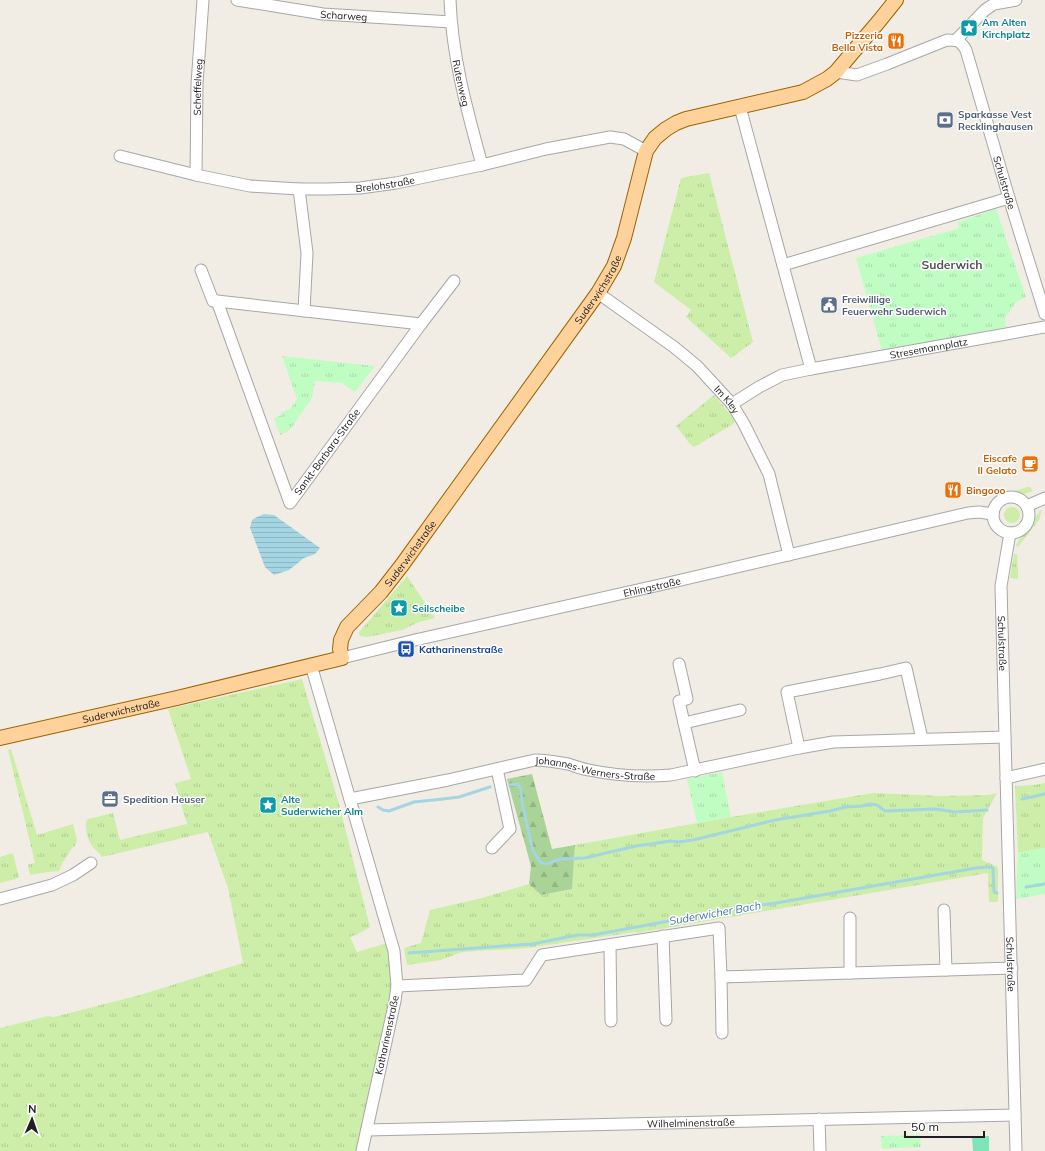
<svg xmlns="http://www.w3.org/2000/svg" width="1045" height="1151" font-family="Mulish,sans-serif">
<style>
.grass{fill:url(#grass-tufts)}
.forest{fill:url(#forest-firs)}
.park{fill:url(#park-tufts)}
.pitch{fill:#7ee5bb}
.water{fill:url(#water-rules)}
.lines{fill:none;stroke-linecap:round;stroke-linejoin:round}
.stream{stroke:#a3d5e2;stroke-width:3}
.minor-casing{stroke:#a7a7a7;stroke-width:13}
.major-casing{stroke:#9b6400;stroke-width:16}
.minor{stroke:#fff;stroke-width:11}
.major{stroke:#ffd29c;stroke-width:14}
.labels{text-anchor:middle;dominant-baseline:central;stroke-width:3;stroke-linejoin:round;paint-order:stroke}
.street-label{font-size:10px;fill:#202020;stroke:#fff}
.culture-label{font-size:10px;font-weight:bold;fill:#0d838f;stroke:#fff;text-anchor:start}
.food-label{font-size:10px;font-weight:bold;fill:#c56008;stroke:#fff;text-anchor:end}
.service-label{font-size:10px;font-weight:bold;fill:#4e5e75;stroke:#fff;text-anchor:start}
.transit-label{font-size:10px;font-weight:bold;fill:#164399;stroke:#fff;text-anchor:start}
.water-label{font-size:11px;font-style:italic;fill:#3f76a6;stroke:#fff}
.quarter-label{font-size:12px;font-weight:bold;fill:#535353;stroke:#fff}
</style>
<defs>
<pattern id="grass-tufts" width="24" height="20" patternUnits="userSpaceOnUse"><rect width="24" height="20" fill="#cceea8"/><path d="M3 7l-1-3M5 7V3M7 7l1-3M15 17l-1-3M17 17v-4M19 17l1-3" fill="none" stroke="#afcc90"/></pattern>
<pattern id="forest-firs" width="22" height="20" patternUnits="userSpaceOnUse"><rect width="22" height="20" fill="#aad397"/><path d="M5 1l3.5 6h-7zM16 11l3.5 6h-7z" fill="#92b582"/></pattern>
<pattern id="park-tufts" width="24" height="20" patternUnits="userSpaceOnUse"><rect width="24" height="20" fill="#c0fdc3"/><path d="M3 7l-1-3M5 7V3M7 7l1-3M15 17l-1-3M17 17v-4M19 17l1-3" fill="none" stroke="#a5d9a7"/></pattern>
<pattern id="water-rules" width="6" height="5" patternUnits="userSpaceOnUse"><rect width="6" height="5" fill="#a3d5e2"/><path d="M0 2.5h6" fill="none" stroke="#8cb7c2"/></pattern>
</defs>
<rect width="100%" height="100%" fill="#f1ede5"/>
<!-- grass -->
<path class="grass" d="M709,173l44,169 -22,16 -45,-41 5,-7 -37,-28 27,-104z
M714,395l20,24 1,2 -3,4 -38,22 -4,-3 -14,-18z
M1028,487h2l3,4c-8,4 -15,2 -23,2v-1z
M1004 515a8 8 0 1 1 16 0a8 8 0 1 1-16 0Z
M1042,509l-3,11 -21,27 -2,-1c2,-8 9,-11 14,-18 5,-6 5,-13 12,-19z
M1014,554h3l1,17v8l-8,-1z
M407,576l28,42 -16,4 -17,8 -35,7 -7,-1 -1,-3 2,-3z
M302,679l37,125 31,123 -12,7 -8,3 7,15 30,-9 6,46 -36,162h-357v-123l48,-12 6,1 86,-22 103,-32 -15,-75 -20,-56 -106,25c-2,-4 -6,-6 -9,-10 -5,-5 -8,-18 -7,-25l2,-3 25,-6 7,27 67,-16 -12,-41 16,-4 -23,-70z
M11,749l26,86 36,-11 4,16 -2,6 -3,2 -9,14 -4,9 -18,2 -11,2 -2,-9 1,-2 6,-1 -27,-113z
M1045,783v65l-27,5 -3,-67 19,-1z
M873,793l68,3 48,-1 8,-2 -14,25 -1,42 16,7v35h-9l-1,-29 -351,60 -1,-1 -109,16 -65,4 -21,8 -34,5 -3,-17 17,-5 9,-33 52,-12 47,-14 12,11 31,-6 3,-44 156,-28z
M13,853l6,25 -19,5v-26z"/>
<!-- forest -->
<path class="forest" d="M532,774l20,75 23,-4 -3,44 -31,6 -12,-11 2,-18 -24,-87z"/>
<!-- park -->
<path class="park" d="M996,209l30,88 -11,6 -10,16 1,8 -124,24 -26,-93 103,-30 -1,-6z
M282,356l93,10 -20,26 -13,-9 -27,-2 -3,17 -22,32 -10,5 -6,-17 8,-3 -1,-3 9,-3 7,-10z
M722,772l9,45 -34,6 -10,-44z
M1045,848v46l-29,5 2,-46z
M920,1135l1,12 -39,2 -1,-13z"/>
<!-- pitch -->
<path class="pitch" d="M972,1136h17v15h-16z"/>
<!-- water -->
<path class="water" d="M264,514l10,1 46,33 -5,6 -11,4 -15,12 -15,5 -9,-8 -15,-39 2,-8 3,-2z"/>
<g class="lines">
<!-- stream -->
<path class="stream" d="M510,785l8,-1 3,5 1,14 11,48 8,12 6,1 13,-5 25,-1 51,-12 35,-5 7,1 15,-2 82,-20 55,-9 16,-4 16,-1 8,-2 7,1 8,6 50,-2 20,3 32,-2
M1022,799l23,-5
M378,807l5,3 6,1 25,-9 29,-3 16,-2 31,-10
M1026,887l19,-3
M409,953l123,-9 46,-9h15l146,-27 37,-5 200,-35 12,-1 5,1 1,24 3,1"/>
<defs>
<g id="minor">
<path id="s1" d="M237,0l86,14 128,8"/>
<path id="s2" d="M450,0c2,57 17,110 32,165"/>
<path d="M956,40l29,-30 9,-6 22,-4"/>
<path id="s3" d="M836,72l21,3 30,-11 60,-24c10,0 13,0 19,10l43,148 36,116"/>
<path id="s4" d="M740,107l71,262 234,-42"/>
<path id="s5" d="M120,156l76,19 54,11 49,3h28l33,-1 36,-5 86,-18 64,-16 64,-12 14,2 22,12"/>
<path id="s6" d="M196,175l1,-91 6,-84"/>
<path d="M299,189l8,64 -3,58"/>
<path d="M783,265l226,-67"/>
<path d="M201,270l12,31h4"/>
<path id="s7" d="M598,293l76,54 23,19 35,38 12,20 25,50 20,81"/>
<path d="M217,301l204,23 -131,179z"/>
<path d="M421,324l33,-43"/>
<path d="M732,404l27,-17 23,-12 29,-6"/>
<circle cx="1011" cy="515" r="18"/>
<path d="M1027,506l18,-8"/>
<path id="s8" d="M1010,533l-9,53 15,565"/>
<path id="s9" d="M342,658l73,-18 249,-56 304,-71 11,-1 14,2"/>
<path d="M679,664l8,35 -8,2 5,22"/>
<path d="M311,665l83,286 3,35 -2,15 -33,150"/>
<path d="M799,748l-12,-56 93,-18 26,-6 16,71"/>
<path d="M695,771l-11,-48 56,-13"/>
<path d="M1006,778l39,-9"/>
<path id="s10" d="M350,799l98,-19 87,-20c11,0 22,2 33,4 7,2 14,5 21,6 27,6 55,7 82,5l128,-27 34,-6 172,-5"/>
<path d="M492,848l18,-19 -13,-60"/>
<path d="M0,899l52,-14 21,-10 18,-12"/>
<path d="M944,910l2,60"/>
<path d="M850,918v55"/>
<path d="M663,936l3,84"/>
<path d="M610,945l1,76"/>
<path d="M721,977l1,56"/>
<path d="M397,986l129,-6 16,-25 177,-27 2,49 291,-9"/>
<path d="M819,1119l1,32"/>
<path id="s11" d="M367,1130l648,-15"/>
</g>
<g id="major">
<path id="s12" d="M0,738l177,-40 165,-40 -2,-9 1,-9 6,-13 34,-35 21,-27 196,-272 16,-27 10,-28 22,-87 9,-13 11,-9 10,-6 10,-4 117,-27 24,-13 9,-7 44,-52 16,-20"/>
</g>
</defs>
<!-- minor casing -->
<use href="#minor" class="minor-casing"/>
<!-- major casing -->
<use href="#major" class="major-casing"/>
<!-- minor -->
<use href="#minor" class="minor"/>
<!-- major -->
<use href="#major" class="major"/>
</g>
<!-- icons -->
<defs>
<symbol id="sight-square" viewBox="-11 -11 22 22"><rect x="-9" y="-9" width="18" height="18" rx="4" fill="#0f9aa8" stroke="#fff"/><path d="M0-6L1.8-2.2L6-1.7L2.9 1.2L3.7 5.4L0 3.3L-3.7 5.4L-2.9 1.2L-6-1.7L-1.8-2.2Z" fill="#fff"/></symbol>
<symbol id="restaurant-square" viewBox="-11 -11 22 22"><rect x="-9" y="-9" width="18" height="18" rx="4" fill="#e8710a" stroke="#fff"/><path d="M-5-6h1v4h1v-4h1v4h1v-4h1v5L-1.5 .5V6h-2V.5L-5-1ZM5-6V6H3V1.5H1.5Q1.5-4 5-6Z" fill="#fff"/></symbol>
<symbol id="bank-square" viewBox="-11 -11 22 22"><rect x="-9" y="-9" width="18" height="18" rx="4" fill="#5c6f8a" stroke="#fff"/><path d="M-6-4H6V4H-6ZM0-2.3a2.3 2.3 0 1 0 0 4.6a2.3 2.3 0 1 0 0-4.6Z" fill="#fff"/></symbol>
<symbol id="civic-square" viewBox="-11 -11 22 22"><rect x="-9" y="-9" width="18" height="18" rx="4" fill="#5c6f8a" stroke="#fff"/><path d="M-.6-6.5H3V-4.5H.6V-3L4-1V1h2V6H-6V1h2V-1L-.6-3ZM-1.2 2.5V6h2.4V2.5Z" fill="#fff"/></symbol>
<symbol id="cafe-square" viewBox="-11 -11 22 22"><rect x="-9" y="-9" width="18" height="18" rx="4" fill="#e8710a" stroke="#fff"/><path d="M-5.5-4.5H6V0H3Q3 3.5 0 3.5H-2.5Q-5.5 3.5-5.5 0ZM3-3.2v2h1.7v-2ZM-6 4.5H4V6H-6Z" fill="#fff"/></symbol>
<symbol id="bus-square" viewBox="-11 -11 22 22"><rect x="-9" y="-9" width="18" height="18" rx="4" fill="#1a4fb4" stroke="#fff"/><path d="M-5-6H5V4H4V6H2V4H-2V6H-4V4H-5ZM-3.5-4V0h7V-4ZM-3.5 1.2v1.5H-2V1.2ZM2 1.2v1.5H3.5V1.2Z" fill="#fff"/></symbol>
<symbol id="office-square" viewBox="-11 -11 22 22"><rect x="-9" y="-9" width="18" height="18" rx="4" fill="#5c6f8a" stroke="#fff"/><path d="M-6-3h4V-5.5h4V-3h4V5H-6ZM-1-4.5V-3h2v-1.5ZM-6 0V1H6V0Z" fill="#fff"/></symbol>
</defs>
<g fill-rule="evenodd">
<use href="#sight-square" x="959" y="18" width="20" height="20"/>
<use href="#restaurant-square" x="886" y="31" width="20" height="20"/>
<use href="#bank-square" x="935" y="110" width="20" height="20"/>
<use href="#civic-square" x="819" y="295" width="20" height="20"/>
<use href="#cafe-square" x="1020" y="454" width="20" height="20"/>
<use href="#restaurant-square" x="943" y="480" width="20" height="20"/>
<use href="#sight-square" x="389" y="598" width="20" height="20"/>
<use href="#bus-square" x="396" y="639" width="20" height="20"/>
<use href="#office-square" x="100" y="789" width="20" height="20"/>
<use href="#sight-square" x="258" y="795" width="20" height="20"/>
</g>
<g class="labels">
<!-- street labels -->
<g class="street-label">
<text stroke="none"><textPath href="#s1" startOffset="108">Scharweg</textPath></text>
<text stroke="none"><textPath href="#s2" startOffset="84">Rutenweg</textPath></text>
<text stroke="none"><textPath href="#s6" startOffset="88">Scheffelweg</textPath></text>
<text stroke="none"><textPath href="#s3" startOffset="279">Schulstraße</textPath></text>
<text stroke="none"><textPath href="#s5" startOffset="269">Brelohstraße</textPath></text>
<text stroke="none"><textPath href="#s12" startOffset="805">Suderwichstraße</textPath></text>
<text stroke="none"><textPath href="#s4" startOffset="391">Stresemannplatz</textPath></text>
<text stroke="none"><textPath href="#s7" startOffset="168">Im Kley</textPath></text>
<text transform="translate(327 452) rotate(-54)">Sankt-Barbara-Straße</text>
<text stroke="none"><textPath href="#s12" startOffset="481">Suderwichstraße</textPath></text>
<text stroke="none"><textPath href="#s9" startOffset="318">Ehlingstraße</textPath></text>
<text stroke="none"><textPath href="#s8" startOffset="111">Schulstraße</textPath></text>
<text stroke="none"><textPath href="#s12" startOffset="124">Suderwichstraße</textPath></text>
<text stroke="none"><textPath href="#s10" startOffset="250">Johannes-Werners-Straße</textPath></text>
<text stroke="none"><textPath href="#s8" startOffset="432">Schulstraße</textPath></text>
<text transform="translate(387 1035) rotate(-78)">Katharinenstraße</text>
<text stroke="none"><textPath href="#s11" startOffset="324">Wilhelminenstraße</textPath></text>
</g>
<!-- culture labels -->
<g class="culture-label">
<text x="982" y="22">Am Alten<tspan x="982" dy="12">Kirchplatz</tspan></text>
<text x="412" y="608">Seilscheibe</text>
<text x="281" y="799">Alte<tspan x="281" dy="12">Suderwicher Alm</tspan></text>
</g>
<!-- food labels -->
<g class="food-label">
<text x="883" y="35">Pizzeria<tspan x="883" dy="12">Bella Vista</tspan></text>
<text x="1017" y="458">Eiscafe<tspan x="1017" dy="12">Il Gelato</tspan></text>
<text x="966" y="490" text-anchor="start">Bingooo</text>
</g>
<!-- service labels -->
<g class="service-label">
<text x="958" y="114">Sparkasse Vest<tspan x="958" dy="12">Recklinghausen</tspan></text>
<text x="842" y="299">Freiwillige<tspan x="842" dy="12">Feuerwehr Suderwich</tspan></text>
<text x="123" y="799">Spedition Heuser</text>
</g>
<!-- transit labels -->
<g class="transit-label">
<text x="419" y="649">Katharinenstraße</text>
</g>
<!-- water labels -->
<g class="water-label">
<text transform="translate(715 913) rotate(-10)">Suderwicher Bach</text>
</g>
<!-- quarter labels -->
<g class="quarter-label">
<text x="952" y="264">Suderwich</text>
</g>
</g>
<!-- north arrow -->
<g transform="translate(32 1119) rotate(2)" stroke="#ffffff" stroke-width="3" paint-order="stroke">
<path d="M0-3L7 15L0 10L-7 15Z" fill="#202020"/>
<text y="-6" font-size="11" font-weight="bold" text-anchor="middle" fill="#202020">N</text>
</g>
<!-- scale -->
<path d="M905 1131v6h79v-6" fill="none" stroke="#202020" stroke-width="2"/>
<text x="911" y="1131" font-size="12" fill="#202020" stroke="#ffffff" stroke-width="3" paint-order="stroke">50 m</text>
</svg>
